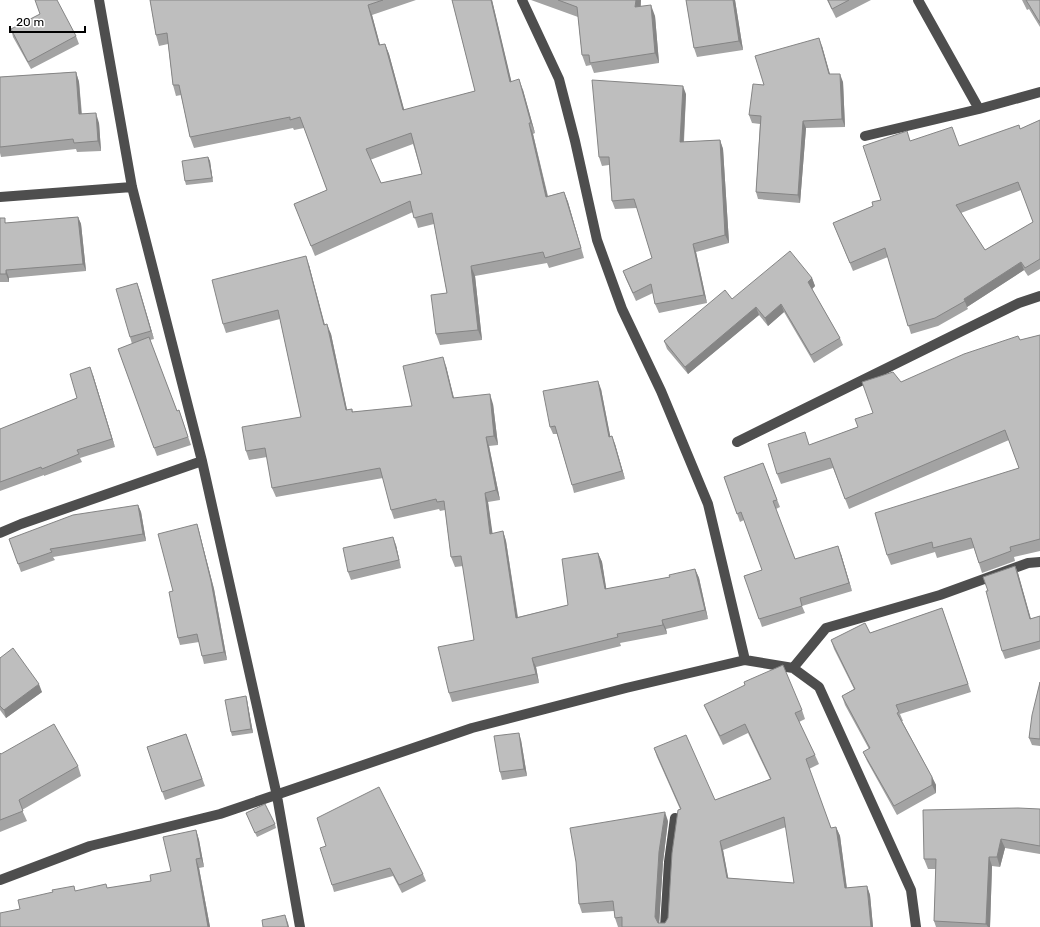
<svg xmlns="http://www.w3.org/2000/svg" width="1040" height="927" font-family="Rubik,sans-serif">
<style>
.lines{fill:none;stroke-linecap:round;stroke-linejoin:round}
.minor{stroke:#4e4e4e;stroke-width:10}
.wall{fill:#a3a3a3;fill-rule:evenodd}
.shaded-wall{fill:#858585}
.building{fill:#bebebe;stroke:#858585;fill-rule:evenodd}
</style>
<rect width="100%" height="100%" fill="#fff"/>
<g class="lines">
<!-- minor -->
<path class="minor" d="M99,0l33,187 70,274 75,335 23,131
M522,0l37,79 16,62 22,99 25,69 39,82 47,113 37,156
M918,0l61,109
M865,136l114,-27 61,-17
M0,197l132,-10
M737,442l282,-139 21,-7
M0,533l21,-9 181,-63
M793,668l33,-40 114,-33 88,-32 12,-1
M0,880l90,-34 130,-32 252,-86 154,-40 119,-28 48,8 26,19 92,203 5,37
M665,927l4,-65 6,-44"/>
</g>
<!-- wall -->
<path class="wall" d="M150,0h266l-44,15 8,30 5,-1 4,10 15,56 71,-19 -23,-91h40l19,81 12,9 12,43 -2,1 15,62 16,-4 4,10 16,56 -35,10 -2,-5 -72,13 7,64 -42,5 -4,-11 11,-41 -13,-69 -16,4 -5,-16 -98,44 -21,-52 33,-14 -23,-62 -10,2 -1,-2 -99,20 -4,-11 -9,-42 -5,1 -3,-11 -5,-41 -9,2 -3,-11zM413,144l9,30 -41,9 -11,-23z
M531,0h110v6l14,10 4,47 -65,10 -3,-8 -5,1 -4,-11 -4,-38z
M686,0h49l8,50 -46,7 -3,-9z
M827,0h44l-35,18z
M1022,0h18v27l-11,-18 -2,1z
M11,29l65,7 3,8 -48,25 -18,-32z
M822,46l8,28 13,8 2,45 -39,1 -6,75 -42,-4 -2,-7 4,-68 -8,-1 -3,-8 15,-30z
M76,72l3,10 3,32 17,9 2,28 -24,1 -1,-3 -75,8 -1,-4v-76z
M686,94l-2,48 36,-2 3,9 6,94 -33,9 11,51 -48,10 -4,-9 -2,-11 -17,8 -10,-22 -3,-8 29,-13 -15,-50 -22,1 -3,-8 -3,-36 -7,1 -3,-9z
M1040,120v149l-12,7 -4,-6 -57,37 1,2 -30,17 -27,8 -23,-77 -35,14 -20,-48 40,-17 8,-6 29,-59 49,5 61,-17zM1021,190l12,32 -48,28 -24,-37z
M208,157l2,4 3,21 -27,3 -1,-4z
M78,217l3,7 5,47 -77,7v4h-9v-64l6,5z
M309,265l16,60 6,9 16,76 5,-1 1,3 59,-6 34,-40 8,32 39,6 5,41 -9,1 11,54 -12,2 4,32 11,-3 3,10 12,76 50,-12 30,-52 4,9 4,27 64,-12 25,-8 4,9 9,41 -42,10 1,5 -47,9 1,3 -85,21 3,16 -87,19 -3,-9 25,-53 -11,-74 -8,1 -4,-10 -6,-47 -5,1 -1,-2 -45,10 -3,-9 -8,-32 -107,19 -4,-9 -5,-31 -18,3 -3,-9 55,-34 -21,-98 -54,14 -3,-9z
M812,278l3,8 -3,3 28,49 3,7 -29,18 -30,-51 -16,14 -9,-11 -71,59 -21,-25 -3,-8 68,-42z
M137,283l17,56 -4,1 27,71 2,-1 12,35 -34,11 -39,-107 14,-5 -2,-7z
M1040,335v216l-26,6 1,4 -33,12 -8,-25 -37,10 -2,-6 -44,13 -4,-10 132,-87 -10,-28 -160,69 -16,-41 -52,16 -4,-10 32,-29 49,-18 15,-14 28,-31 119,-42z
M93,375l22,72 -35,11 2,4 -38,14v-1l-44,16v-62l77,-31z
M601,389l9,47 5,8 10,35 -51,14 -2,-8 -15,-51h-4l-3,-7z
M763,463l17,44 -4,2 19,50 46,-5 11,37 -50,15 3,7 -43,14 -18,-51 18,-6 -18,-50 -4,2 -16,-45z
M138,505l3,7 5,29 -93,16 2,3 -34,12 -12,-33z
M197,524l2,7 15,58 13,71 -23,4 -2,-8 -3,-14 -19,3 -2,-7 -5,-47z
M396,545l5,23 -50,12 -3,-8z
M1015,566l3,7 13,46 9,-3v33l-35,10 -3,-8z
M942,608l29,84 -71,22 3,7h-1l30,56 4,8v8l-39,22 -30,-54 -4,-9 6,-3 -24,-44 -3,-9 12,-7 -20,-40 -3,-9 39,-7z
M0,658l42,34 -36,26 -6,-8z
M1040,682v64l-8,-1 -3,-7z
M246,696l1,4 6,33 -21,3 -1,-4z
M704,705l98,5 3,9 -6,3 16,33 4,9 -10,5 22,59 5,-1 4,9 7,52 20,-2 3,9 3,32h-255l-3,-9 -1,-7 -32,2 -3,-9 89,-83 -5,41 -4,61h6l3,-5 12,-109 -23,-52 -3,-9 61,52 55,-21 -22,-46 -25,12 -15,-31zM786,827l8,56 -66,-5 -5,-28z
M186,734l19,52 -40,14 -18,-53z
M521,740l6,36 -25,4 -2,-8z
M0,753l1,1 77,12 3,10 -59,34 5,11 -27,11z
M1040,809v45l-35,-6 -5,19 -8,-1 -2,61h-54l-2,-6 2,-52h-8l-4,-10z
M246,813l29,11 1,4 -19,9z
M196,830l3,10 5,27 -5,1 11,59h-210l20,-18 55,-18 33,-3 43,-7 20,-10z
M326,846l97,28 3,7 -24,12 -9,-17 -59,16 -2,-7z"/>
<!-- shaded-wall -->
<path class="shaded-wall" d="M491,0h1l22,92 -4,-10z
M636,0h5l-2,17 -4,-10z
M733,0h2l8,50 -4,-9z
M368,5l4,10 11,41 -4,-11z
M651,5l4,11 4,47 -4,-10z
M819,38l3,8 10,36 -3,-8z
M385,44l4,10 18,66 -4,-10z
M76,72l3,10 3,42 -3,-10z
M840,74l3,8 2,45 -3,-8z
M519,79l4,11 12,43 -4,-10z
M683,86l3,8 -3,57 -3,-9z
M96,113l3,10 2,28 -3,-10z
M803,121l3,7 -6,75 -2,-8z
M529,123l4,11 17,73 -4,-10z
M720,140l3,9 6,94 -4,-8z
M208,157l2,4 3,21 -1,-4z
M564,192l4,10 16,56 -3,-10z
M78,217l3,7 5,47 -3,-7z
M693,244l3,8 11,51 -3,-8z
M306,256l3,9 18,69 -3,-9z
M1021,262l3,8 -57,37 -3,-8z
M471,266l4,10 7,64 -4,-10z
M6,270l3,8v4l-3,-8z
M812,278l3,8 -4,4 -3,-8z
M137,283l3,8 14,48 -3,-8z
M781,304l3,8 -16,14 -3,-8z
M756,307l3,8 -71,59 -3,-7z
M327,324l4,10 18,85 -3,-9z
M443,357l3,9 10,41 -3,-9z
M90,367l3,8 22,72 -3,-8z
M598,381l3,8 11,56 -3,-8z
M490,394l3,10 5,41 -4,-9z
M612,436l3,8 10,35 -3,-8z
M486,437l3,9 11,54 -4,-10z
M485,493l3,9 6,41 -4,-9z
M138,505l3,7 5,29 -3,-7z
M197,524l2,7 15,58 13,71 -3,-8z
M503,531l3,10 13,86 -3,-9z
M393,537l3,8 5,23 -2,-8z
M838,546l3,8 11,37 -3,-8z
M598,553l4,9 6,37 -3,-10z
M1015,566l3,7 15,54 -3,-8z
M695,569l4,9 9,41 -3,-9z
M662,620l4,9 1,5 -4,-9z
M532,658l4,9 3,16 -3,-9z
M39,684l3,8 -36,26 -2,-8z
M246,696l1,4 6,33 -2,-4z
M519,733l2,7 6,36 -3,-7z
M932,777l4,8v8l-4,-8z
M665,812l3,9 -5,41 -4,65 -4,-10 4,-65z
M836,827l4,9 8,62 -3,-10z
M196,830l3,10 5,27 -3,-9z
M1001,839l4,9 -5,19 -3,-10z
M720,841l3,9 7,37 -3,-9z
M989,857l3,9 -2,61h-2l-2,-3z
M196,859l3,9 11,59h-2z
M867,886l3,9 3,32h-2z
M285,915l3,8 1,4h-1z"/>
<!-- building -->
<path class="building" d="M35,0h22l19,36 -48,26 -17,-33 29,-15z
M150,0h233l-15,5 11,40 6,-1 18,66 72,-19 -23,-91h39l19,82 9,-3 12,44h-2l17,74 18,-5 17,56 -36,10 -2,-6 -72,14 7,64 -42,4 -5,-39 16,-2 -15,-80 -18,5 -4,-17 -99,45 -17,-42 33,-14 -27,-73 -10,3v-3l-100,20 -11,-52h-6l-6,-52 -11,2zM411,133l11,41 -41,9 -15,-34z
M558,0h78l-1,7 16,-2 4,48 -65,10 -1,-8h-7l-5,-48z
M686,0h47l6,41 -45,7z
M828,0h21l-17,9z
M1026,0h14v23z
M819,38l10,36h11l2,45 -39,2 -5,74 -42,-3 5,-76 -12,-1 4,-31 11,1 -9,-29z
M76,72l3,42 17,-1 2,28 -24,2 -1,-4 -73,8v-70z
M592,80l91,6 -3,56 40,-2 5,95 -32,9 11,51 -49,9 -4,-20 -18,9 -10,-22 29,-13 -18,-59 -22,2 -3,-44h-10z
M1040,120v139l-15,9 -4,-6 -57,37 1,2 -30,17 -27,8 -23,-78 -35,15 -17,-40 40,-17 -1,-4 9,-2 -18,-54 44,-15 3,10 42,-14 7,19 60,-21 1,4zM1018,182l15,40 -48,28 -29,-45z
M208,157l4,21 -27,3 -3,-20z
M78,217l5,47 -77,6v4h-6v-56h5v5z
M790,251l22,27 -4,4 32,56 -29,17 -30,-51 -16,14 -9,-11 -71,60 -21,-26 61,-51 7,9z
M306,256l18,69 3,-1 19,86 6,-1v3l60,-6 -9,-40 40,-9 10,41 37,-4 4,42 -8,1 10,53 -11,3 5,41 13,-3 13,87 52,-13 -6,-46 36,-6 7,36 65,-12 -1,-2 26,-6 10,41 -43,10 1,5 -46,9 1,3 -86,21 4,16 -87,19 -11,-46 36,-7 -13,-84 -10,1 -7,-56 -7,1 -1,-3 -45,11 -11,-42 -108,20 -7,-40 -19,3 -4,-24 59,-10 -23,-107 -55,14 -11,-44z
M137,283l14,48 -21,6 -14,-48z
M1040,335v204l-30,8 1,4 -32,12 -8,-25 -38,10 -1,-6 -45,13 -12,-42 144,-45 -14,-38 -160,69 -15,-41 -53,16 -9,-30 37,-12 4,13 49,-18 -3,-8 18,-6 -11,-31 31,-10 8,10 63,-28 54,-18 2,4z
M149,337l28,74 2,-1 9,27 -34,11 -36,-99z
M90,367l22,72 -35,11 2,4 -37,15 -1,-2 -41,15v-53l77,-31 -7,-24z
M598,381l11,56 3,-1 10,35 -50,14 -17,-59 -5,1 -7,-36z
M763,463l14,37 -4,1 22,58 43,-13 11,37 -49,15 2,8 -43,13 -15,-43 18,-6 -21,-58 -4,2 -13,-37z
M138,505l5,29 -93,15 2,3 -34,12 -9,-25 64,-24z
M197,524l14,57 13,71 -22,4 -5,-22 -19,4 -9,-46 4,-1 -15,-57z
M393,537l6,23 -51,12 -5,-24z
M1015,566l15,53 10,-3v25l-38,10 -16,-60h2l-5,-14z
M942,608l26,76 -72,21 3,7 -2,1 35,64v8l-38,21 -31,-54 7,-4 -28,-52 13,-7 -24,-49 34,-17 5,10z
M13,648l26,36 -35,26 -4,-4v-48z
M783,665l19,45 -7,3 20,42 -9,4 25,69 5,-1 9,61 22,-2 4,41h-249v-10l-7,1 -2,-17 -34,3 -3,-42 -6,-34 95,-16 -6,40 -4,65 3,6h7l3,-5 4,-65 6,-43 3,-1 -27,-61 32,-13 29,65 56,-21 -26,-55 -25,12 -16,-31 41,-20 -1,-3zM784,817l10,66 -67,-5 -7,-37z
M1040,682v57l-11,-1 3,-23z
M246,696l5,33 -20,3 -6,-32z
M54,724l24,42 -59,34 4,11 -23,9v-67l1,1z
M519,733l5,36 -24,3 -6,-36z
M186,734l16,45 -40,13 -15,-45z
M379,787l44,87 -24,11 -9,-17 -58,17 -12,-37 6,-2 -9,-28z
M265,804l10,20 -20,9 -9,-20z
M1018,808l22,1v37l-39,-7 -4,18h-8l-3,67 -52,-3 2,-62h-12l-1,-49z
M196,830l5,28 -5,1 12,68h-208v-14l20,-4 -2,-9 35,-8 -1,-2 22,-4 1,5 31,-7 1,4 44,-7 -1,-6 21,-4 -8,-34z
M285,915l3,12h-25l-1,-7z"/>
<!-- scale -->
<path d="M10 26v6h75v-6" fill="none" stroke="#000000" stroke-width="2"/>
<text x="16" y="26" font-size="12" fill="#000000" stroke="#ffffff" stroke-width="3" paint-order="stroke">20 m</text>
</svg>
